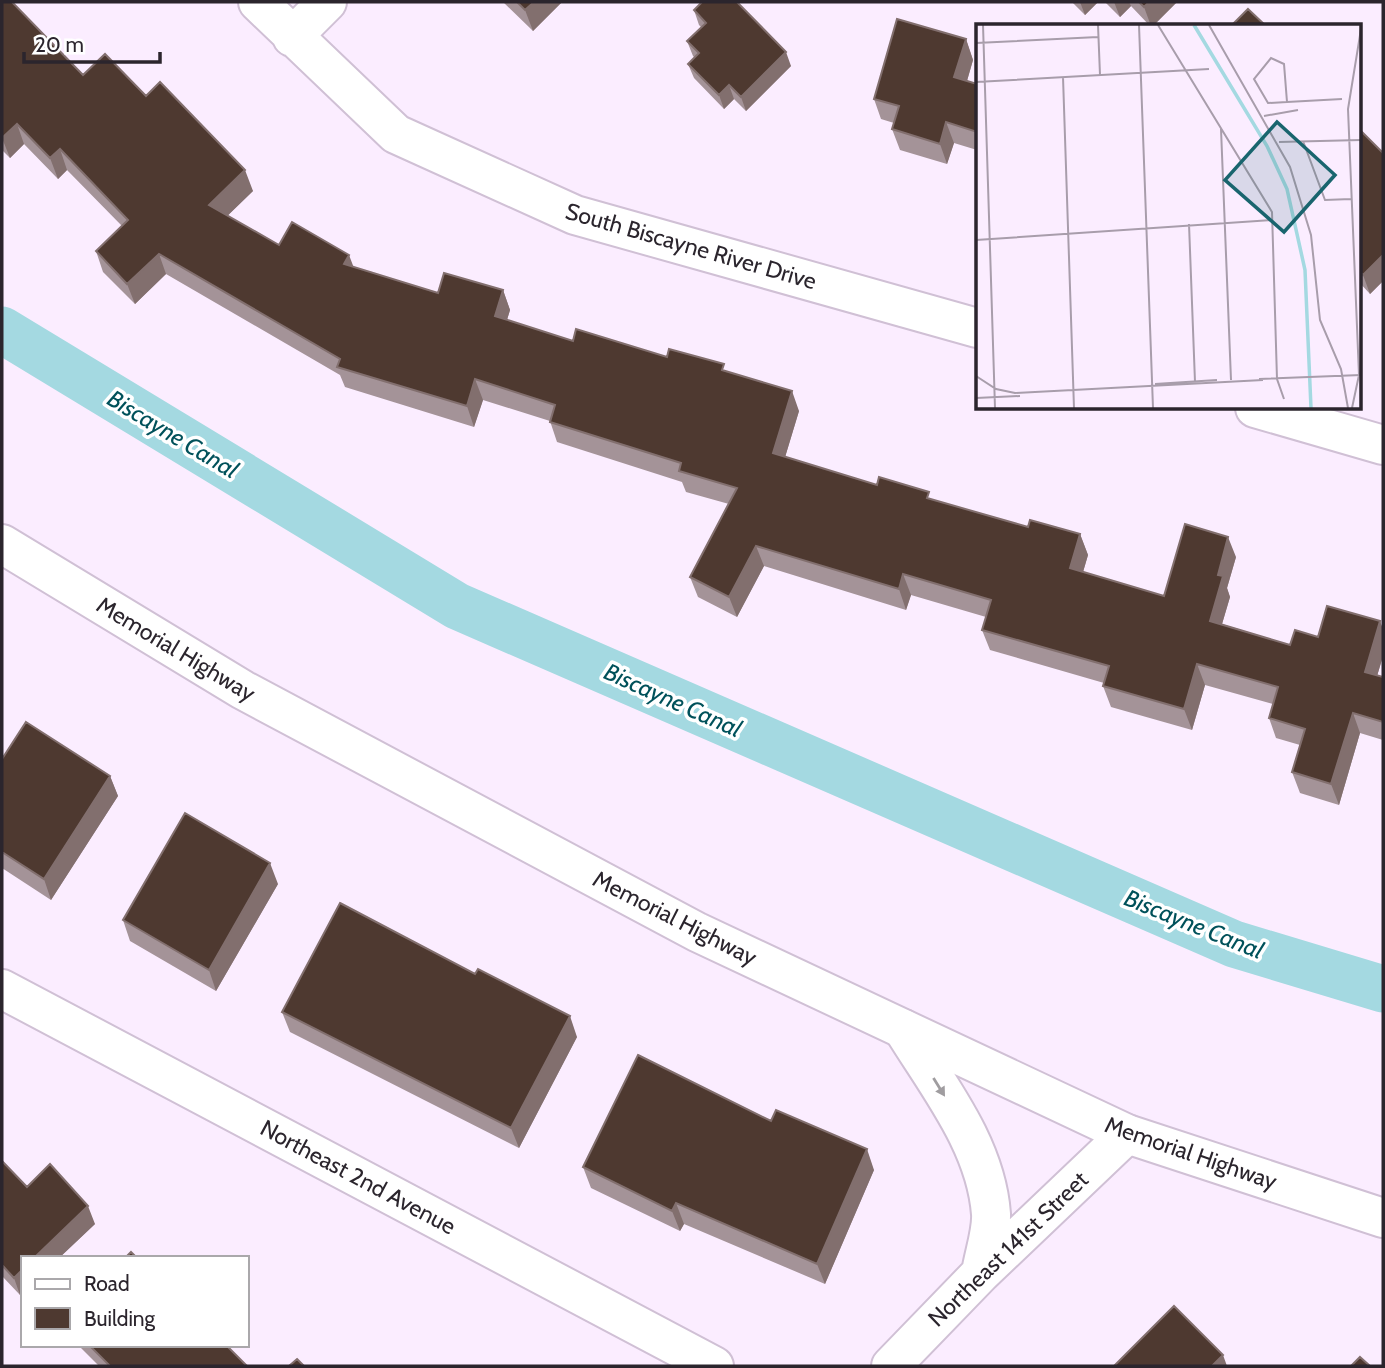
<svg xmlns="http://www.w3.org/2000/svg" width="1385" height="1368" font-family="Cabin,sans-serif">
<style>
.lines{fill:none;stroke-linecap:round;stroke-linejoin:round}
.canal{stroke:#a4d9e1;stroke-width:47}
.minor-casing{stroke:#d0c0d5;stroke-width:42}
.tertiary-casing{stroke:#d0c0d5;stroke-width:42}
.minor{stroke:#fff;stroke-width:38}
.tertiary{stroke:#fff;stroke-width:38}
.wall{fill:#a49398}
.shaded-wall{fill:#826f6e}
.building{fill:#4e3930;stroke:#826f6e;stroke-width:2}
.oneway{fill:#a09da0}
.labels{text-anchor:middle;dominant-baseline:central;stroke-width:7;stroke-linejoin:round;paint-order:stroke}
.street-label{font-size:23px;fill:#2b252d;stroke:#fff}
.water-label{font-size:24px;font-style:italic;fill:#00515a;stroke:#fff}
.inset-river{fill:none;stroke:#a4d9e1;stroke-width:3.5}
.inset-road{fill:none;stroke:#a89dab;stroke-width:2}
.view{fill:#19656e;fill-opacity:0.15;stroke:#19656e;stroke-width:3.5}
.inset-edge{fill:none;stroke:#2b252d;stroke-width:3.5}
</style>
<rect width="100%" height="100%" fill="#fbedff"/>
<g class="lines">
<!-- canal -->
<path class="canal" d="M2,330l455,276 777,338 149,45"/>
<defs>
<path id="minor" d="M258,2l138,132 179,81 402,113
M292,37l35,-35
M1255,408l128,37
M2,989l712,377
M903,1029c35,57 83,116 88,185 1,18 -7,40 -10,59
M891,1366l90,-93 146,-139"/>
<path id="tertiary" d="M2,544l241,146 454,242 430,202 256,84"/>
</defs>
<!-- minor casing -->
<use href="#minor" class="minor-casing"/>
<!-- tertiary casing -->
<use href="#tertiary" class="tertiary-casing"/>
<!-- minor -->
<use href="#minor" class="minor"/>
<!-- tertiary -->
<use href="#tertiary" class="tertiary"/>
</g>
<!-- wall -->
<path class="wall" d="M2,2l81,73 63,21 107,95 -26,25 52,29 159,48 65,-3 7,20 -3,10 66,21 94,16 59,14 73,40 -14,46 92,28 54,14 97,28 52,7 8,21 -5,17 81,24 72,-39 -9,31 3,9 -8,27 68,21 90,-24 3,9v26l-6,20 6,1v63l-23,-7 -21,72 -39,-12 -8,-21 8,-27 -24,-7 -7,-20 4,-14 -68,-19 -13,45 -81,-23 -8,-21 1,-3 -114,-33 -8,-20 4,-13 -75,-22 -5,15 -142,-44 -27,51 -39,-20 -8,-20 39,-73 -43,-12 -4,-10 -125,-40 -7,-21 -67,-21 -9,27 -129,-40 -5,-12 -174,-101 -31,30 -32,-32 -7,-21 26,-25 -55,-56 -9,9 -34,-35 -14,14 -8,-8z
M503,2h59l-29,29z
M1072,2h26l-13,13z
M1105,2h72l-24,24h-3l-19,-20 -11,11z
M694,10l97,56 -45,45 -12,-12 -10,10 -30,-31 -6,-14 7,-6 -2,-2 -6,-15 14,-14 -2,-2z
M966,39l7,21 -6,21 10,3v66l-23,-7 -7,21 -47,-14 -8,-21 2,-6 -13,-4 -7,-20z
M1359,129l24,24v128l-13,13 -11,-12z
M2,759l108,17 8,20 -67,104 -49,-32z
M278,884l-62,107 -86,-50 -7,-21z
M475,974l102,63 -58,111 -229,-116 -8,-20z
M771,1121l103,49 -49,114 -141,-60 -4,7 -89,-43 -8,-21z
M2,1161l25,26 68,37 -75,71 -18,-19z
M78,1345h148l21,21h-148z"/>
<!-- shaded-wall -->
<path class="shaded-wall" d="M534,2h28l-29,29 -8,-21z
M1080,2h18l-13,13z
M1114,2h15l2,4 -11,11z
M1149,2h28l-24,24h-2l-7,-19z
M966,39l7,21 -11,38 -8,-21z
M786,52l5,14 -45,45 -5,-14z
M729,85l5,14 -10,10 -5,-14z
M946,122l8,21 -7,21 -7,-20z
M17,124l7,20 -14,14 -8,-20z
M60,149l7,21 -9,9 -8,-21z
M245,170l8,21 -36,35 -8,-21z
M159,254l7,20 -31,30 -8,-20z
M349,255l8,21 -13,-12z
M1383,255v26l-13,13 -7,-19z
M503,290l7,20 -8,26 -7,-20z
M475,379l8,21 -9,27 -7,-21z
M792,391l7,20 -19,63 -7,-21z
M1080,534l8,21 -10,34 -8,-21z
M1228,537l8,20 -9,31 3,9 -13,44 -7,-20 8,-46z
M756,546l8,20 -27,51 -8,-20z
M903,574l8,21 -5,15 -7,-21z
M1380,621l3,9v26l-11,37 -7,-21z
M1197,664l8,21 -13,45 -8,-21z
M1353,713l7,20 -21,72 -8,-21z
M110,776l8,20 -67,104 -7,-21z
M270,863l8,21 -62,107 -7,-21z
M570,1016l7,21 -58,111 -8,-20z
M867,1149l7,21 -49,114 -8,-20z
M676,1203l8,21 -4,7 -8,-20z
M88,1206l7,18 -36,34h-25z
M23,1269v24l-3,2 -6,-17z
M1223,1355l4,11h-15z"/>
<!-- building -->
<path class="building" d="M2,2h10l71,73 22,-21 41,42 14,-14 85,88 -36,35 70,40 13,-23 57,33 -5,9 94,29 6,-20 59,17 -8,26 78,25 3,-12 91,28 2,-8 55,15 -2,6 70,21 -19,62 104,32 2,-8 50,15 -2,6 101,29 2,-7 50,14 -10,34 94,28 21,-72 43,13 -10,38 5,1 -13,45 80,24 5,-15 23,7 9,-31 53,15 -15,51 18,5v45l-30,-9 -22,71 -39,-12 13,-43 -36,-11 9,-31 -81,-23 -13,45 -81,-23 6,-20 -127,-36 9,-30 -88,-26 -4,15 -143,-43 -27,51 -39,-20 47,-89 -58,-17 2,-8 -131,-41 5,-17 -80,-26 -8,27 -130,-39 3,-8 -181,-105 -32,30 -31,-33 32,-31 -68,-71 -10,9 -33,-34 -15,14z
M517,2h17l-9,8z
M702,2h35l49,50 -45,45 -12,-12 -10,10 -31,-31 11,-11 -12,-12 19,-18 -12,-13z
M1139,2h10l-5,5z
M1248,9l18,17h-35z
M897,19l69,20 -12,38 23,7v48l-31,-10 -6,22 -48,-15 7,-23 -25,-7z
M1359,129l24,24v102l-20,20 -4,-5z
M26,722l84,54 -66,103 -42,-27v-93z
M185,813l85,50 -61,107 -86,-50z
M340,903l135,71 3,-5 92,47 -59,112 -229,-116z
M638,1055l133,66 5,-11 91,39 -50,115 -141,-61 -4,8 -89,-44z
M2,1161l25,26 23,-23 38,42 -54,52h-11v11l-9,9 -12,-13z
M131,1252l6,6h-12z
M1174,1306l49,49 -11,11h-98z
M89,1345h137l21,21h-137z
M1360,1357l10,9h-19z
M297,1359l7,7h-15z"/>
<!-- one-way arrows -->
<defs><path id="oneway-solid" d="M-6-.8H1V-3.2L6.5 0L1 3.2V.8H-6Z" transform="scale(1.75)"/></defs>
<use class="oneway" href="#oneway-solid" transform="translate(939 1087) rotate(58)"/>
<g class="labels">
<!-- street labels -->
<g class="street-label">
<text transform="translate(691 246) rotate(16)">South Biscayne River Drive</text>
<text transform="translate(176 649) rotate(31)">Memorial Highway</text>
<text transform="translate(675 918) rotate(27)">Memorial Highway</text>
<text transform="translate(1191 1153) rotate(19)">Memorial Highway</text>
<text transform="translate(358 1177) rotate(28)">Northeast 2nd Avenue</text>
<text transform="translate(1008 1249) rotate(-44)">Northeast 141st Street</text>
</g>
<!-- water labels -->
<g class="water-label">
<text transform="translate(173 434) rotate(31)">Biscayne Canal</text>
<text transform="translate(673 700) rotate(24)">Biscayne Canal</text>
<text transform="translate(1194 924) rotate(22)">Biscayne Canal</text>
</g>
</g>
<!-- overview -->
<g transform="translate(976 24)">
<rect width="385" height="385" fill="#fbedff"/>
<path class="inset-river" d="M218,1l73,121 20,43 18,81 6,138"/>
<path class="inset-road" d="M7,1l12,383M122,1l2,50M163,1l14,383M182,1l114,187 5,167 7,20M233,1l81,142 21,68 9,85 21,49 7,39M0,19l122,-6M87,53l11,331M0,58l233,-13M311,78l-3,-38 -13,-6 -17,21 14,24 19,-1 55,-3M288,92l34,-6M245,105l10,251M327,117l22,59 26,-1M303,118l82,-2M213,200l6,158M0,216l297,-20M0,352l20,13 19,4 248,-13M283,355l102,-4M179,360l62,-4M0,374l44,-2M376,384l7,-33 -11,-266 13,-80"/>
<path class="view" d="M301,98l58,53 -51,57 -59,-52z"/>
<rect width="385" height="385" class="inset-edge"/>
</g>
<!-- border -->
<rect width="1385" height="1368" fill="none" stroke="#2b252d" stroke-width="7"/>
<!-- legend -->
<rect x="21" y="1256" width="228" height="91" fill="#ffffff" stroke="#aaa8ab" stroke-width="2"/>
<rect x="35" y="1279" width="35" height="10" fill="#ffffff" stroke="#aaa8ab" stroke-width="2"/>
<text x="84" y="1291" font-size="21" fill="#2b252d">Road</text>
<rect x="35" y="1308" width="35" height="21" fill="#4e3930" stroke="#aaa8ab" stroke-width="2"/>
<text x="84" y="1326" font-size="21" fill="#2b252d">Building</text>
<!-- scale -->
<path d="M24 52v10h136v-10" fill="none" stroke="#2b252d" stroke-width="3.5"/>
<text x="35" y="52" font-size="21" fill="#2b252d" stroke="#ffffff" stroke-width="5" paint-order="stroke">20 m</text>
</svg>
